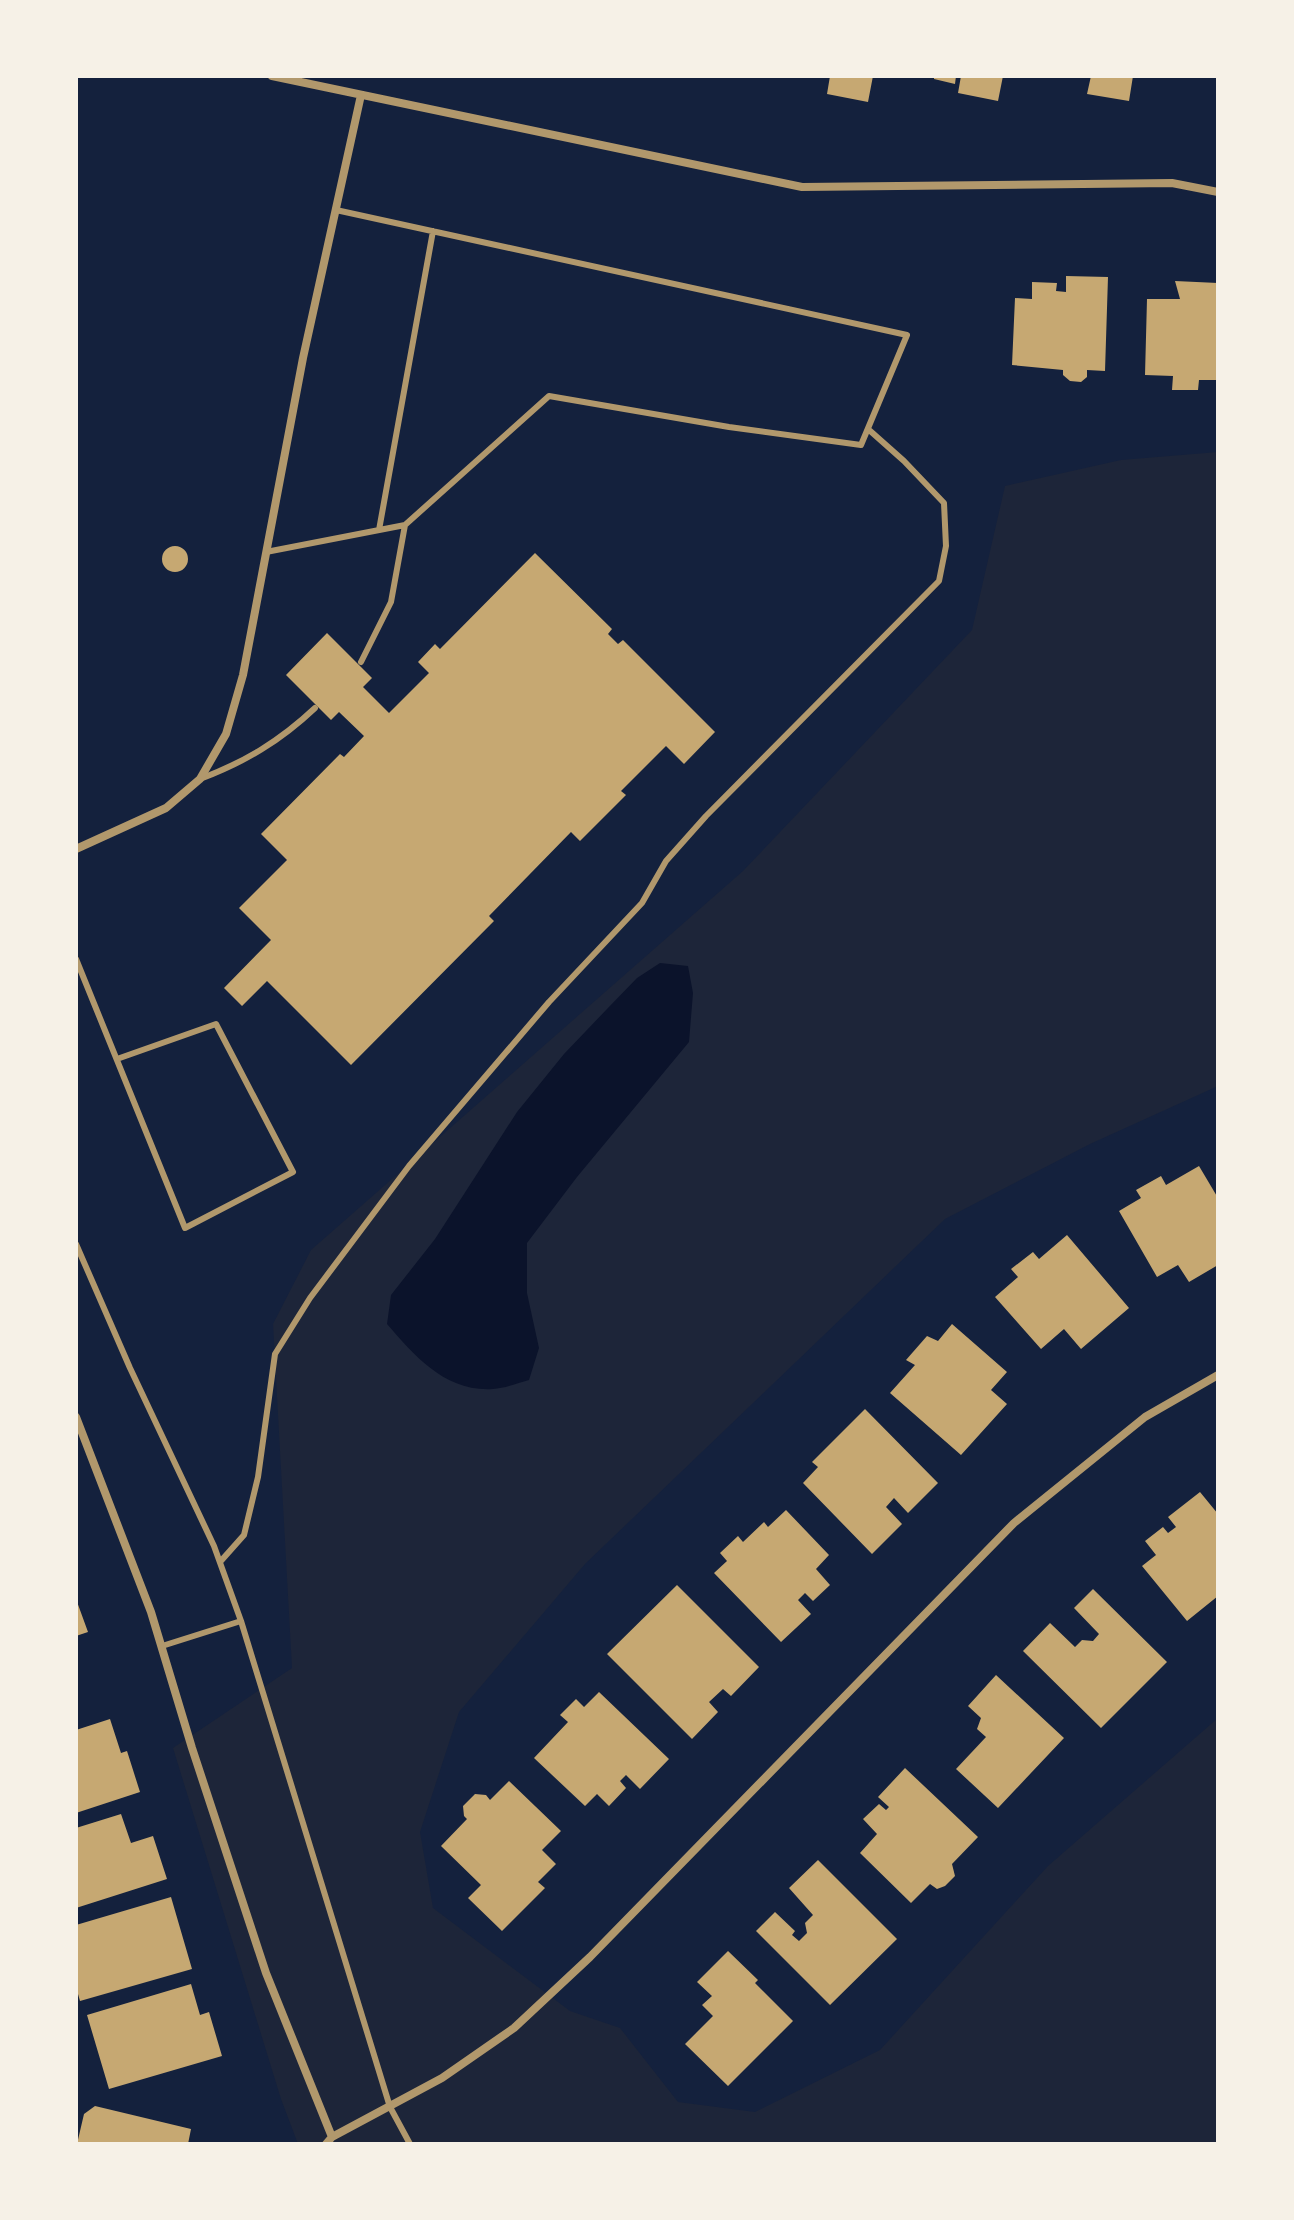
<svg xmlns="http://www.w3.org/2000/svg" width="1294" height="2220" font-family="'Roboto Serif',serif">
<style>
.green{fill:#1d2539}
.water{fill:#0b132b}
.building{fill:#c6a872}
.lines{fill:none;stroke-linecap:round;stroke-linejoin:round}
.service{stroke:#b1986c;stroke-width:6}
.minor{stroke:#b1986c;stroke-width:8}
</style>
<rect width="100%" height="100%" fill="#14213d"/>
<!-- green -->
<path class="green" d="M1218,452v634l-128,58 -145,75 -360,345 -126,148 -39,120 13,76 137,103 50,17 58,74 77,10 125,-62 168,-184 170,-148v426h-920l-17,-45 -108,-351 119,-80 -19,-344 38,-74 432,-379 229,-241 33,-144 116,-26z"/>
<!-- water -->
<path class="water" d="M660,963l28,3 5,27 -4,49 -112,135 -50,66v50l12,55 -10,32c-11,3 -24,8 -36,9 -48,3 -78,-33 -106,-65l4,-29 44,-56 82,-127 47,-58 43,-45 30,-31z"/>
<!-- building -->
<path class="building" d="M830,76h43l-5,26 -41,-8z
M934,76h22l-1,8 -21,-5z
M961,76h42l-5,25 -40,-8z
M1091,76h42l-4,25 -42,-7z
M1066,276l42,1 -3,94 -18,-1v7l-6,5 -11,-1 -7,-6v-5l-51,-5 3,-67 17,1v-17l25,1 -1,8 10,1z
M1175,281l43,2v97h-19l-1,10h-26l1,-14 -28,-1 2,-76h33z
M162 559a13 13 0 1 1 26 0a13 13 0 1 1-26 0Z
M535,553l77,76 -4,5 10,10 5,-4 92,92 -31,32 -18,-18 -45,45 5,4 -46,46 -9,-9 -82,84 5,5 -143,144 -84,-84 -25,25 -18,-18 47,-48 -32,-32 48,-48 -26,-26 79,-80 4,3 20,-21 -25,-24 -8,8 -45,-45 41,-42 45,45 -9,9 26,26 40,-40 -11,-11 17,-18 5,5z
M1199,1166l19,32v67l-29,17 -11,-17 -21,12 -38,-66 22,-13 -5,-8 25,-14 5,9z
M1067,1235l62,73 -48,41 -17,-20 -23,20 -46,-52 23,-20 -7,-8 22,-17 6,7z
M952,1324l55,48 -16,18 16,14 -46,51 -71,-62 25,-28 -9,-5 21,-24 11,5z
M865,1409l73,74 -30,30 -14,-15 -8,9 16,17 -30,30 -69,-71 15,-16 -6,-5z
M1200,1492l18,22v82l-31,25 -45,-55 14,-11 -11,-14 18,-14 5,6 8,-6 -8,-10z
M786,1510l43,45 -13,14 14,16 -17,16 -8,-8 -7,7 13,14 -30,28 -67,-69 13,-12 -7,-8 18,-17 5,6 21,-20 4,5z
M677,1585l82,82 -28,29 -8,-7 -14,13 9,10 -26,27 -85,-85z
M1093,1589l74,73 -66,66 -78,-77 27,-28 25,24 7,-7 11,1 6,-7 -25,-26z
M76,1599l12,33 -12,4z
M996,1675l68,63 -66,70 -42,-39 30,-32 -9,-8 4,-11 -13,-12z
M599,1692l70,67 -29,30 -14,-14 -6,6 6,7 -17,18 -12,-12 -12,12 -51,-48 34,-36 -8,-7 16,-16 8,8z
M110,1719l11,34 6,-2 13,41 -64,21v-83z
M905,1768l73,69 -26,27 3,12 -10,10 -8,3 -7,-5 -19,19 -51,-50 17,-19 -14,-15 16,-15 7,6 3,-3 -11,-10z
M509,1781l52,50 -19,19 14,14 -18,18 7,6 -43,43 -34,-33 13,-13 -40,-39 26,-27 -3,-3 -1,-10 12,-12 11,1 4,5z
M121,1814l10,29 22,-7 14,43 -91,29v-80z
M818,1860l79,79 -67,66 -74,-74 19,-19 20,19 -3,4 7,6 8,-8 -2,-10 8,-8 -24,-27z
M171,1897l21,72 -112,32 -4,-14v-62z
M728,1951l30,29 -3,3 38,38 -65,65 -43,-42 28,-28 -11,-11 10,-9 -15,-14z
M191,1984l9,31 9,-3 13,44 -113,33 -22,-74z
M95,2106l96,23 -3,15h-111l7,-30z"/>
<g class="lines">
<!-- service -->
<path class="service" d="M379,530l54,-299
M266,552l139,-27 144,-129 180,31 132,18 46,-110 -571,-125
M361,662l30,-60 14,-77
M200,779c45,-17 80,-38 115,-71
M76,959l109,269 108,-56 -77,-148 -99,35
M76,1244l54,124 84,178 27,75 -79,25
M220,1562l24,-27 14,-58 17,-123 35,-56 99,-132 140,-164 93,-99 24,-42 40,-45 233,-235 7,-35 -2,-43 -40,-42 -36,-32
M241,1621l149,486 20,37"/>
<!-- minor -->
<path class="minor" d="M272,76l530,111 370,-4 46,9
M76,849l90,-41 34,-29 26,-45 17,-59 60,-317 58,-263
M76,1417l75,195 41,136 74,225 66,164
M326,2144l6,-7 110,-59 72,-50 76,-71 424,-434 131,-106 73,-42"/>
</g>
<!-- border -->
<rect width="1294" height="2220" fill="none" stroke="#f6f1e7" stroke-width="156"/>
</svg>
